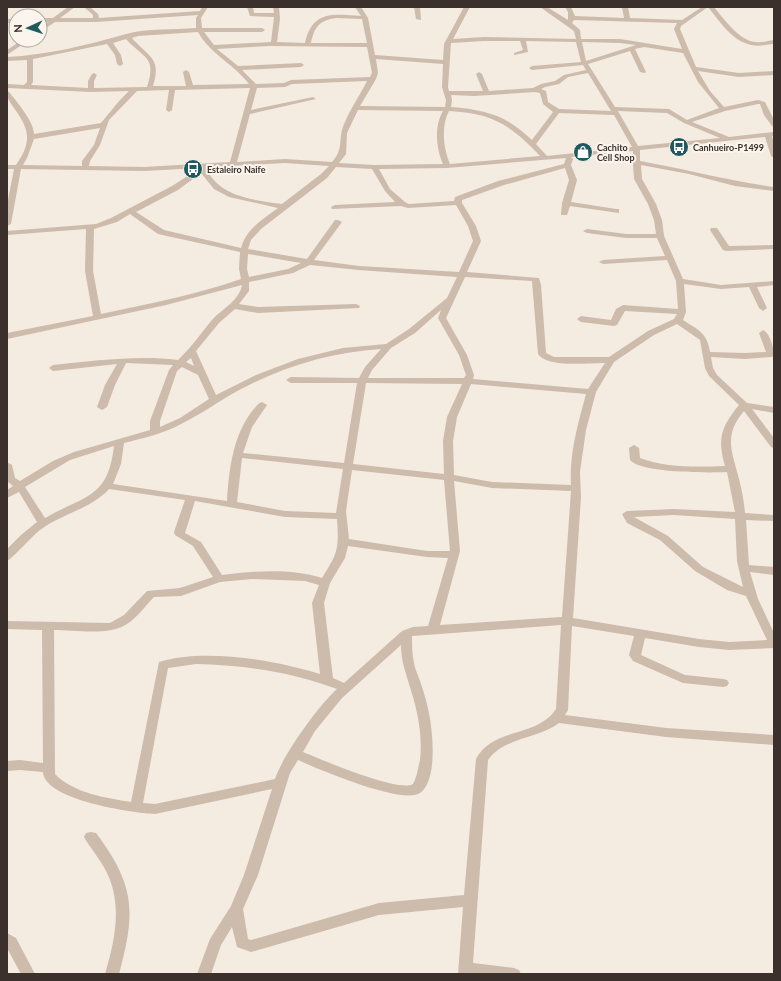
<svg xmlns="http://www.w3.org/2000/svg" width="781" height="981" font-family="Lato,sans-serif">
<style>
.lines{fill:none;stroke-linecap:round;stroke-linejoin:round}
.minor{fill:#cdbbac;fill-rule:evenodd}
.labels{text-anchor:middle;dominant-baseline:central;stroke-width:4;stroke-linejoin:round;paint-order:stroke}
.far-poi-label{font-size:9px;font-weight:bold;fill:#3b302b;stroke:#fbf5ee;text-anchor:start}
</style>
<rect width="100%" height="100%" fill="#f4ebe1"/>
<g class="lines">
<!-- minor -->
<path class="minor" d="M68,7h7l-15,11h33v-3l-9,-8h6l8,7 1,4 101,-7 2,-4h6l-7,11 1,10h60l3,2 -3,2h-58l10,13 57,-3 3,-25 -24,-1 -3,-9h6l1,6h20l-1,-6h6l1,12 -3,23 28,1c7,-33 29,-29 56,-27l-6,-9h6l7,11 7,37 68,5 1,-16 20,-37h6l-17,32 31,-2 92,2 -2,-8 -34,-24h7l21,13v-8l-3,-5h6l4,9 49,2 -2,-11h6l2,11 52,2 20,-13h12c9,11 26,34 41,35 6,1 13,-1 19,-2v4c-7,0 -15,3 -22,1 -19,-3 -32,-23 -44,-38l-27,19 -1,3 16,38 43,6 35,-2v4l-35,2 -41,-6 12,20 14,16 34,-7 7,2 9,18v7l-2,-1 -8,-11 -4,-11h-2l-33,7 -33,11 37,15 45,-5v4h-2l2,8v14l-3,-2 -6,-19 -125,13v11c45,8 89,20 134,26v4l-39,-5 -46,-12 -48,-9 1,14 14,25 6,16 2,16 19,43 38,6 53,-4v4l-17,2 10,21 -4,3 -4,-3 -10,-21 -28,2 -37,-5 2,28 -3,8c15,10 24,12 27,32l35,1 21,-1 -7,-19 4,-3c7,3 11,18 11,26l-3,1 -26,2 -34,-2 2,11 4,7 30,28 27,4v6l-22,-4 22,29v10l-3,-1 -27,-36c-21,25 -12,40 -5,68 3,11 5,23 6,34l29,2v6l-28,-1 3,45 25,2v8l-24,-3 8,27 16,34v15l-45,2 -30,-3 -54,-9 -4,17 44,20 38,4 4,1 2,3 -2,3 -4,1 -40,-4 -50,-22 -4,-6 5,-19 -62,-10 -4,84 -3,5 101,13 108,7v10l-108,-8 -107,-14c-21,16 -55,14 -71,37l-15,203 41,5 5,2 2,4h-63l5,-67 -84,8 -128,37 -14,-5 -5,-20 -11,18 -10,29h-14l13,-35 21,-33 13,-31 28,-86 -117,25c-22,-1 -111,-14 -112,-42l-23,-2 -13,1v-10l13,-1 23,3 -1,-133 -35,-1v-8l103,2 14,-8 23,-24 33,-3 33,-11 -20,-31 -18,-11 -1,-3 11,-32 -76,-11c-18,20 -48,25 -69,41 -7,5 -30,31 -33,31l1,-13 13,-13 16,-13 -18,-30 -12,6v-8l6,-4 -6,-5v-19l5,3 3,13 5,3 33,-20 21,-9 76,-22v-9l19,-51 4,-5 -47,-2 -11,22 -8,22 -5,3 -5,-3 8,-22 12,-21 -64,7 -4,-3 4,-3c42,-4 83,-10 125,-5 13,-12 23,-27 34,-40 10,-11 27,-19 30,-35l-76,20 -159,34v-6l86,-17 -8,-45 1,-42 -79,6v-4l89,-7 15,-6 61,-32 28,-18 -56,3 -123,-2 -10,55 -4,2v-21l7,-36h-7v-4h9c16,-23 14,-35 -2,-57 -4,-6 -7,-9 -7,-17l2,1c8,10 25,30 25,42l67,-11 19,-23 9,-9 -38,1 -84,-4v-4l17,1 3,-3v-22l-20,1v-4c40,-2 81,-12 119,-23 22,-6 48,-4 70,-6v-10l2,-3 -102,7h-41l-15,10v-5l8,-5h-8v-4h13zM336,18l26,1 5,24h-56c3,-16 9,-23 25,-25zM574,20l103,3 -3,6 8,20 -62,-10h-39l-1,-9 -8,-7zM198,32c12,22 36,32 51,52l-56,1 -4,-13 -3,-2 -3,2 3,14h-33c9,-29 -5,-29 -21,-48l6,-2zM126,39c18,20 31,17 21,48l-53,1v-7l3,-6 -3,-2 -2,1 -4,7v7l-57,-3 2,-3v-23l74,-15 8,11 2,9 3,2 3,-2 -2,-9 -8,-12zM484,41h36l3,9 -9,3v2l14,-3 -2,-11 50,1 5,20 -49,4 -3,2 3,2 51,-5 3,5 -22,5 -9,6 -14,3 -8,4 -44,3 -7,-17 -3,-2 -3,2 7,17h-34l-1,-4 3,-44zM582,42l38,1 16,2 -50,16zM269,46l98,1 5,26 -2,4 -79,3 -7,3 -28,1 -14,-14 59,-3 3,-2 -3,-2 -63,3 -21,-17zM644,47l39,6 15,29 21,26 -32,12 -18,-11 -54,-2 -27,-43 42,-13 10,21 5,1 1,-1 -11,-23zM376,59l67,5 -1,23 4,13 -1,7 -85,-1 16,-27 2,-6zM588,73l23,38 -52,-2 -11,-7 -2,-11 -5,-2 4,-2 14,-3 9,-7zM367,81c-7,14 -16,27 -22,41 -8,16 0,26 -13,40l-47,-3 -48,3 13,-48 66,-15 -3,-2 -62,13 6,-22 28,-1 7,-3zM250,88l-20,74 -86,5 -55,-1 1,-5 10,-16 9,-25 28,-29 32,-1 -3,20 3,2 3,-2 3,-20zM535,92l5,1 3,11 10,8 -21,28c-26,-25 -46,-30 -81,-33l1,-7 -1,-5 23,1zM358,110l85,1c-9,15 -7,37 0,53l-69,1 -35,-2 7,-9 1,-21zM449,111c43,2 62,14 91,45l-90,8c-7,-16 -9,-38 -1,-53zM618,111l49,2 17,10 36,15 -82,8zM559,113l55,2 18,32 -85,9 -11,-12zM100,128l-6,17 -12,16v5l-59,-1 4,-7 7,-19zM633,151v9l-30,-6zM601,154l-2,2 1,1 33,7 1,15 14,25 6,16 2,14h-30l-39,-5 -4,2 4,2 39,5h31l8,18 -62,4 -4,2 4,2 64,-4 9,21 2,28 -55,-4 -7,4 -5,11 -30,-4 -4,3 4,3 33,4 3,-1 8,-14 52,3 -3,5 -26,12 -39,26h-55l-8,-4 -5,-68 -2,-7 -72,-6 14,-31 -5,-15 -14,-23v-3l42,-15 61,-17 4,12 -7,23 -1,12h6l3,-9 49,7v-4h-3l-45,-7 6,-22 -6,-15 2,-6 -2,-2zM566,158l-2,6 -66,17 -43,16 -1,4 -45,3 -4,-2 -15,-13 -11,-20 68,-1zM285,163l44,3 -8,8 -39,30c-20,-3 -46,-5 -63,-19 -5,-4 -9,-10 -13,-15l4,-3zM336,167l36,2 13,22 10,11 -60,3 -4,2 1,2 69,-3 7,2 48,-3 12,21 5,15 -14,31 -100,-6 -45,-6 28,-38 -4,-2h-3l-28,39 -59,-10 3,-9 10,-11 66,-51zM201,173l13,16 15,8 49,11c-15,11 -32,21 -37,40l-77,-18 -28,-18 42,-22zM130,214l28,20 82,18 -1,17 2,10c-46,16 -93,25 -140,35l-8,-43 1,-42 23,-7zM248,254l53,9 -13,6 -39,8 -2,-8zM310,265l49,5 98,7 -10,21 -38,31 -23,15 -43,4 -45,11 -42,16 -40,20 -20,-44 23,-28 16,-14 23,4 101,-5 1,-2 -4,-2 -98,3 -19,-3 10,-13v-9l44,-9zM465,277l67,4 6,73c10,14 50,9 67,9l-17,26 -115,-10 1,-4 -7,-20 -21,-37zM441,310l-3,8 21,37 7,20 -2,3h-96l4,-8 19,-22 24,-15zM677,324l23,16 5,28 4,8 30,29c-18,22 -22,34 -14,61 -27,1 -60,2 -85,-8l-1,-10 -5,-3 -5,3 1,12c11,13 79,13 97,12l8,40 -61,-3 -47,2 -5,3 5,9 33,17 35,31 32,19 19,6 21,44 -38,2 -30,-3 -126,-21 8,-121 -1,-25 6,-42 10,-38 18,-30 40,-27zM381,349l-16,18 -6,11 -68,-1 -5,3 5,3h66l-13,80 -101,-10 9,-26 15,-22 -5,-3c-4,1 -6,5 -9,8 -20,25 -24,59 -26,91l-114,-17 8,-20 3,-21c19,-5 39,-9 57,-19 21,-10 39,-24 60,-35 44,-23 91,-37 140,-40zM191,358l3,8 -8,-4zM182,367l16,8 11,24 -29,19 -20,9v-6l17,-50zM366,383l96,1 -15,33 -4,24 1,33 -91,-10zM471,384l115,10c-8,30 -17,60 -15,91l-79,-3 -38,-7 -1,-34 4,-24zM114,446c-6,53 -29,49 -69,72l-20,-31 45,-27zM242,458l101,11 -7,44 -51,-2 -48,-9zM352,470l92,10 6,71h-23l-78,-12 -3,-28zM454,481l38,7 79,3 -9,126 -122,8 20,-74zM195,501l90,16 52,2c2,30 1,34 -15,59 -32,-10 -67,-7 -100,-3l-21,-33 -16,-9zM674,515l61,4 2,42 6,26 -40,-20 -35,-31 -34,-19zM348,546l79,11 21,1 -20,68 -15,1 -11,4 -58,52 -11,-5 -9,-75 6,-20 15,-25zM252,579l53,2 14,4 -7,18 8,71c-46,-14 -115,-26 -161,-12l-28,140c-25,-4 -58,-9 -76,-28l-1,-144c21,0 56,6 73,-6 11,-7 18,-18 27,-27l27,-1 39,-14zM561,625l-5,84c-19,29 -63,18 -80,50l-12,136 -85,8 -128,37 -3,-1 -5,-30 15,-34 32,-102 8,-13c20,9 104,45 122,33 17,-12 13,-56 10,-74 -2,-12 -5,-24 -9,-35 -2,-7 -6,-14 -7,-21 -2,-8 -2,-18 -2,-27zM401,645c0,15 4,25 8,39 8,24 14,51 11,76 -2,8 -3,17 -7,24 -14,9 -93,-25 -110,-32l12,-21 27,-33zM196,664c48,1 97,8 141,25 -19,17 -54,66 -62,90l-120,25 -12,-1 25,-135z
M414,7h6l1,13 -5,-1z
M7,19h9v4h-9z
M22,40h7l-22,15v-5z
M711,228h6l12,18 45,-1v4l-48,2 -3,-1 -13,-20z
M91,832l5,1c39,52 40,79 23,141h-14c10,-34 18,-70 1,-103 -6,-12 -15,-22 -22,-34l2,-4z
M7,933l9,5 19,36h-14l-14,-26z"/>
</g>
<!-- icons -->
<defs>
<symbol id="bus-disc" viewBox="-11 -11 22 22"><circle r="9.5" fill="#1f5a5e" stroke="#fbf5ee"/><path d="M-5-6H5V4H4V6H2V4H-2V6H-4V4H-5ZM-3.5-4V0h7V-4ZM-3.5 1.2v1.5H-2V1.2ZM2 1.2v1.5H3.5V1.2Z" fill="#fff"/></symbol>
<symbol id="shop-disc" viewBox="-11 -11 22 22"><circle r="9.5" fill="#1f5a5e" stroke="#fbf5ee"/><path d="M-5-2.5h2.3a2.7 3.5 0 0 1 5.4 0H5L5.5 6h-11ZM-1.5-2.5h3a1.5 2.3 0 0 0-3 0Z" fill="#fff"/></symbol>
</defs>
<g fill-rule="evenodd">
<use href="#bus-disc" x="668" y="136" width="22" height="22"/>
<use href="#shop-disc" x="572" y="141" width="22" height="22"/>
<use href="#bus-disc" x="182" y="158" width="22" height="22"/>
</g>
<g class="labels">
<!-- far-poi labels -->
<g class="far-poi-label">
<text x="597" y="147">Cachito<tspan x="597" dy="10">Cell Shop</tspan></text>
<text x="693" y="147">Canhueiro-P1499</text>
<text x="207" y="169">Estaleiro Naife</text>
</g>
</g>
<!-- border -->
<rect width="781" height="981" fill="none" stroke="#3b302b" stroke-width="16"/>
<!-- north arrow -->
<g transform="translate(28 28) rotate(267)"><circle r="19" fill="#fbf5ee" stroke="#aea6a0"/>
<path d="M0-3L7 15L0 10L-7 15Z" fill="#1f5a5e"/>
<text y="-6" font-size="11" font-weight="bold" text-anchor="middle" fill="#3b302b">N</text>
</g>
</svg>
